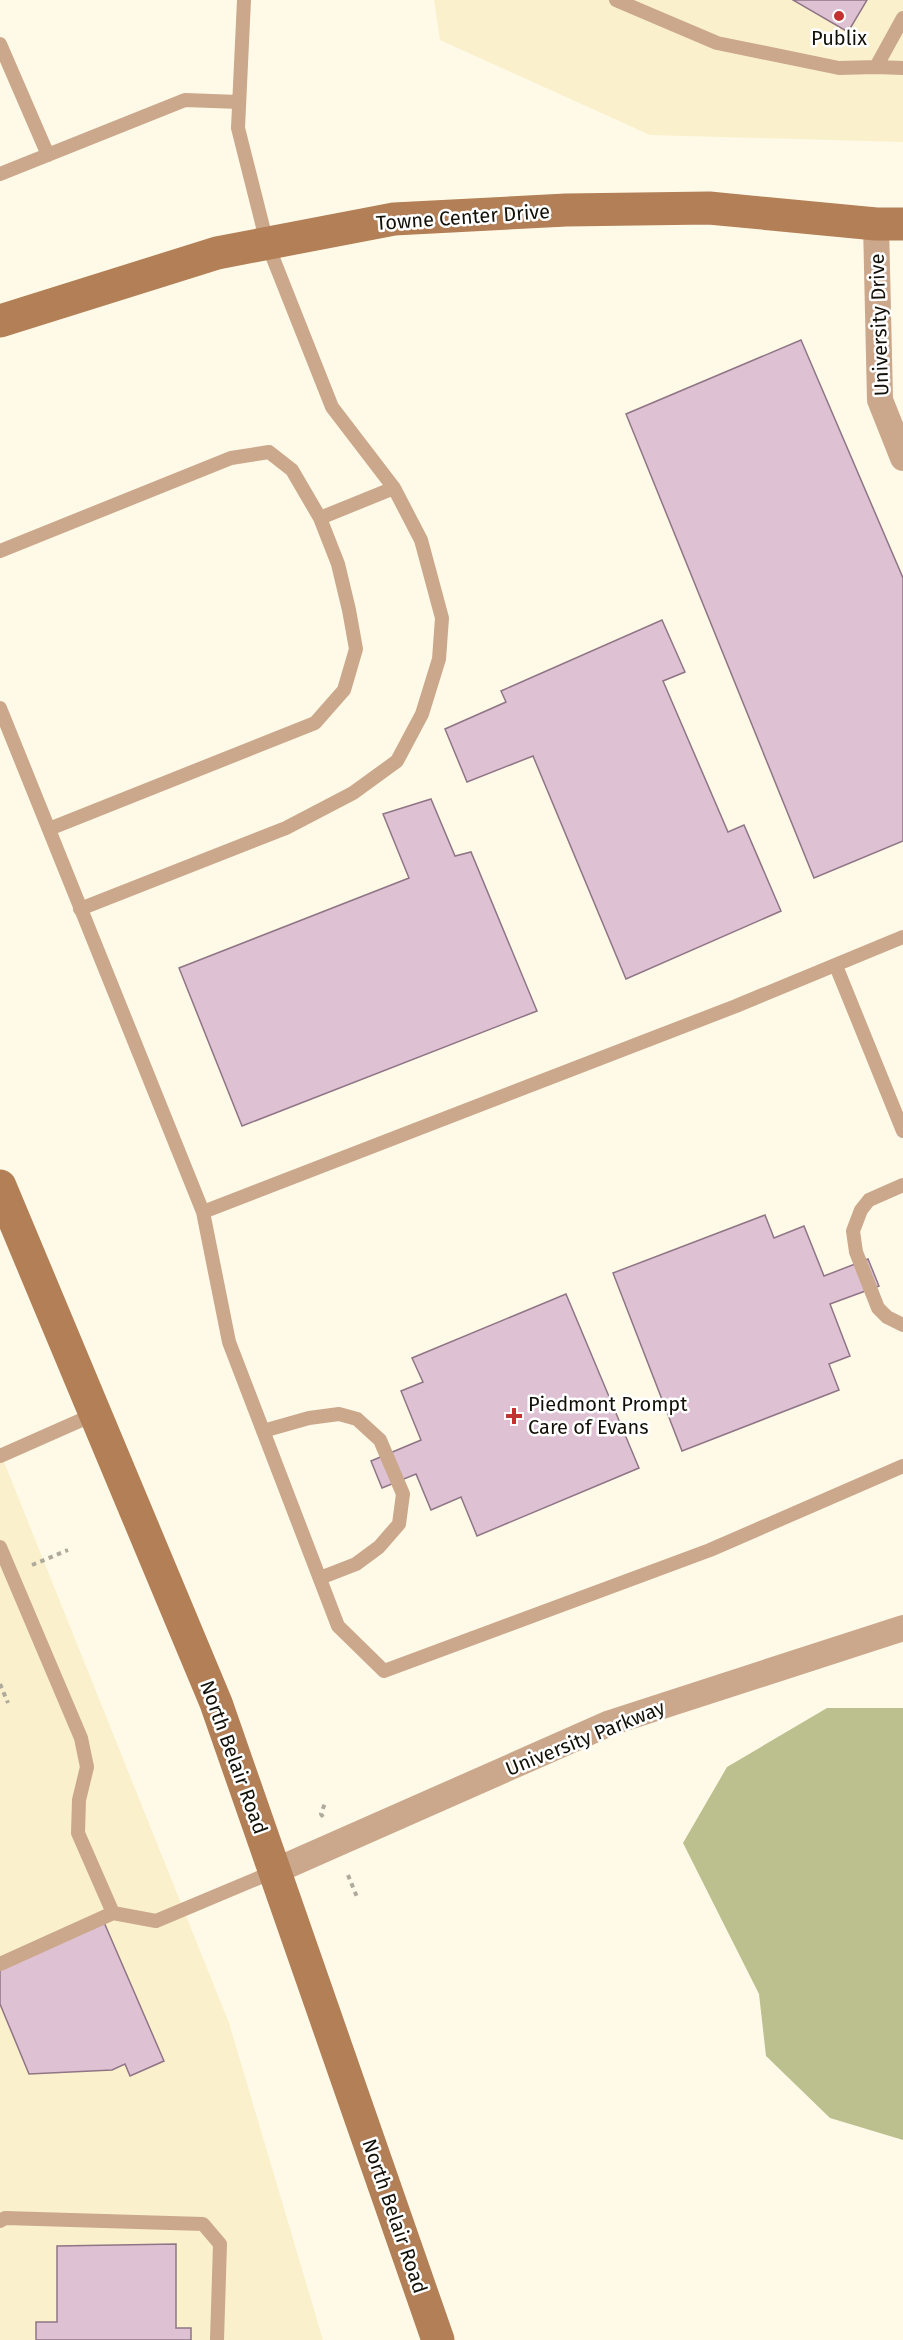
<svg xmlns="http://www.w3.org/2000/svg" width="903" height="2340" font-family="'Fira Sans',sans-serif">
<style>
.built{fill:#faf0cb}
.forest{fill:#bcc08f}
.building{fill:#dec1d3;stroke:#8f7585;stroke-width:1.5}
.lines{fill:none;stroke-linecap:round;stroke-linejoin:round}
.path{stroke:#afab9c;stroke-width:4;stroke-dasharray:4.5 4.5;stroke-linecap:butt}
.service{stroke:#cba88c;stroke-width:14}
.minor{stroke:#cba88c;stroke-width:26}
.secondary{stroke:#b37f56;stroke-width:33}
.poi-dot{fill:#c13230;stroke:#fff;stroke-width:2}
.labels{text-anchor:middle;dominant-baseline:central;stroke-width:5;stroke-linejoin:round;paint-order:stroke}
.poi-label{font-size:20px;fill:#131107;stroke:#fff}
.street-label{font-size:20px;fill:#131107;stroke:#fff}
</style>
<rect width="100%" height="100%" fill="#fffae8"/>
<!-- built -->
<path class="built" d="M434,0h469v142l-253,-7 -210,-95z
M0,1452l229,571 94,317h-323z"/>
<!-- forest -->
<path class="forest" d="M827,1708h76v432l-73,-22 -64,-62 -7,-62 -76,-151 44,-76z"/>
<!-- building -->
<path class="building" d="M793,0h74l-19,32z
M801,340l102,238v263l-89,37 -188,-464z
M662,620l23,52 -22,9 65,151 16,-7 37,86 -155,68 -93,-223 -66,26 -22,-53 61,-27 -5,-11z
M431,799l24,57 16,-4 66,159 -295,115 -63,-158 230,-90 -26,-64z
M765,1215l9,23 30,-12 20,50 44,-17 11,27 -49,18 20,52 -21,8 10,26 -157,61 -69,-178z
M566,1294l73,174 -162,68 -16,-39 -30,13 -15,-36 -34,14 -11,-27 50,-21 -20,-49 22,-9 -11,-24z
M103,1920l61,141 -34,15 -5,-12 -13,6 -83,4 -29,-70v-39z
M176,2244v84h15v12h-155v-18h21v-76z"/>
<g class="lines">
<!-- path -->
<path class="path" d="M32,1565l36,-15
M0,1684l8,19
M323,1817l-2,-3 4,-11
M348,1875l9,22"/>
<!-- service -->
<path class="service" d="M616,0l101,43 122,25 37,-1 27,1
M0,44l48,111
M876,67l27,-49
M0,174l185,-74 54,2
M320,518l74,-30
M0,551l231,-93 38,-6 23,18 28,48 18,46 11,46 7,39 -12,41 -29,33 -266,106
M0,708l203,504 26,130 109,284 46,45 326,-121 193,-84
M80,909l206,-81 67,-35 44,-32 25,-47 17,-55 3,-41 -21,-78 -27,-52 -62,-81 -65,-164 -29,-115 6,-128
M836,966l67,165
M903,1185l-34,15 -8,10 -8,21 3,21 22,56 9,9 16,8
M203,1212l533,-206 167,-69
M263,1431l46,-13 30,-4 18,5 23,21 23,54 -4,30 -20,23 -23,17 -36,14
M0,1456l95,-42
M0,1547l81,191 6,29 -8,33 -1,33 35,80
M0,1964l113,-51 43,8 119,-50
M0,2221l5,-3 198,6 17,20 -3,96"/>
<!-- minor -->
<path class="minor" d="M876,224l4,176 23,58
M275,1871l335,-148 293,-95"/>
<!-- secondary -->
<path class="secondary" d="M0,321l217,-68 177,-34 172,-9 143,-2 167,16h27
M0,1186l216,517 222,637"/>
</g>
<!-- markers -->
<g class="poi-dot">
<circle cx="839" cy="16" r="6"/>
<path d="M511 1407h6v6h6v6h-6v6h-6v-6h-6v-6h6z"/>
</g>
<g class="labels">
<!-- poi labels -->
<g class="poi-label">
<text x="839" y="38">Publix</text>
<text x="528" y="1404" text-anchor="start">Piedmont Prompt<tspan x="528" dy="23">Care of Evans</tspan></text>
</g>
<!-- street labels -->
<g class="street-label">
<text transform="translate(463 217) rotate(-4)">Towne Center Drive</text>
<text transform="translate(879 325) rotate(-92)">University Drive</text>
<text transform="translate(585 1738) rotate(-22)">University Parkway</text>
<text transform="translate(234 1757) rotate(70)">North Belair Road</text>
<text transform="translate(395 2216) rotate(71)">North Belair Road</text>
</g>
</g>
</svg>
